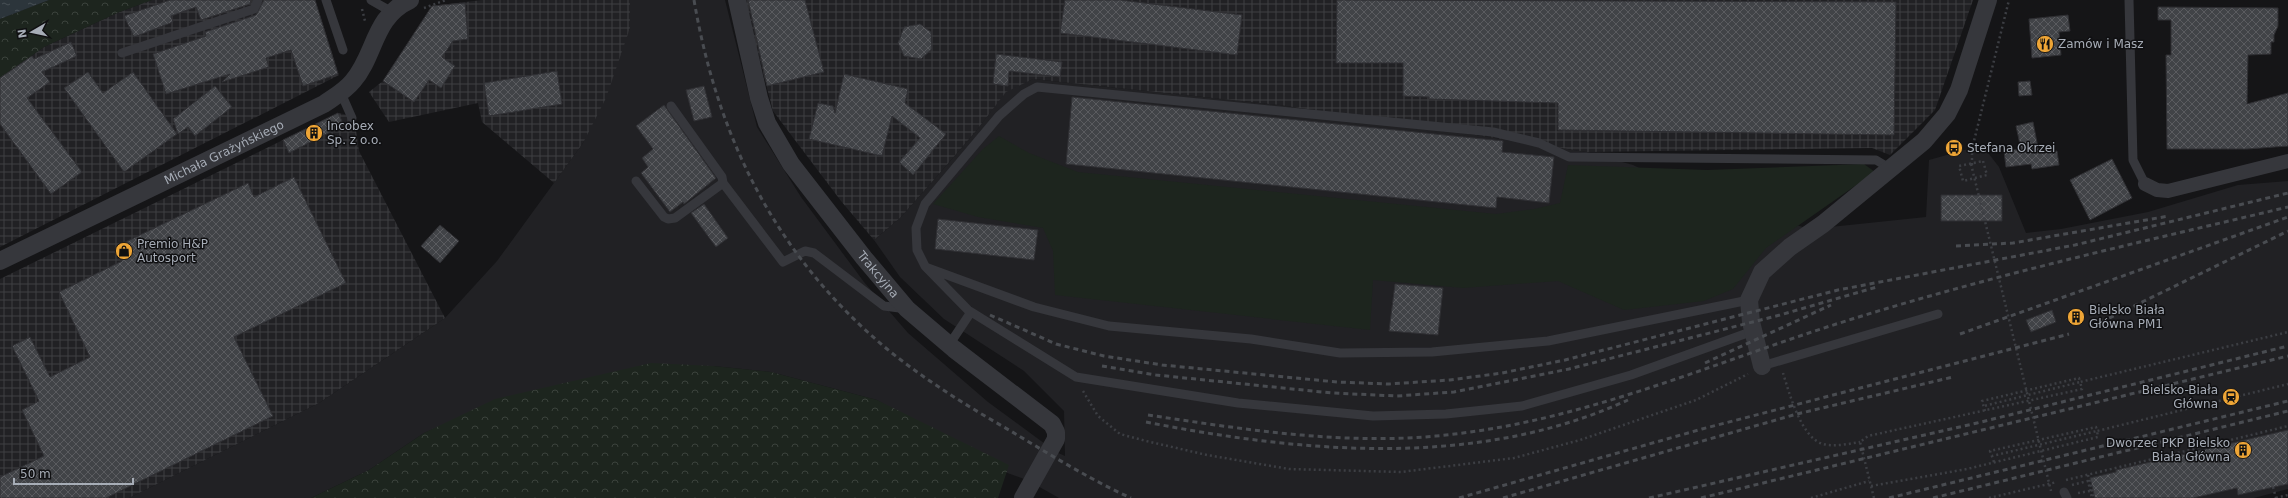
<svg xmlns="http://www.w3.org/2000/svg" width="2288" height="498" font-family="'DejaVu Sans',sans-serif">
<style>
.built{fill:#212124}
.industrial{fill:url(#industrial-grid)}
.green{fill:#1d251e}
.forest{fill:url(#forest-crowns)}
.water{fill:url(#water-ripples)}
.building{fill:url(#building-cross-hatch);stroke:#2f2f33}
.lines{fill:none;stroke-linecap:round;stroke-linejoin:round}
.path{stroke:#3c3e43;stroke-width:2.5;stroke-dasharray:2 3;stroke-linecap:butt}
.service{stroke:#36373c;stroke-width:9}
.pedestrian{stroke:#36373c;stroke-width:14}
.minor{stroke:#36373c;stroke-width:18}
.rail{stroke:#494c51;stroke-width:3;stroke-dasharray:5 4;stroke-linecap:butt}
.labels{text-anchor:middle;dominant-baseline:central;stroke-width:3;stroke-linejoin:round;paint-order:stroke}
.poi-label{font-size:12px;fill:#a7adb7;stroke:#101012;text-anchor:start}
.street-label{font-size:12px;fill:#a7adb7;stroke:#101012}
</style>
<defs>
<pattern id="industrial-grid" width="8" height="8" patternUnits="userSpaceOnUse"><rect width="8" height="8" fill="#212124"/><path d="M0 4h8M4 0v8" fill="none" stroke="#3e3f42"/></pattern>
<pattern id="forest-crowns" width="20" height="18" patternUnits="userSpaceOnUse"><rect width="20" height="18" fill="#1d251e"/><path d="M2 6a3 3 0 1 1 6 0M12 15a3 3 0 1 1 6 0" fill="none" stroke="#3b423c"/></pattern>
<pattern id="water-ripples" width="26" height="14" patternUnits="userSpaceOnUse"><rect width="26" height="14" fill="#2c353b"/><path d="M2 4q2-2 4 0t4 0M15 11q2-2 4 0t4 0" fill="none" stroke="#485055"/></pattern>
<pattern id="building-cross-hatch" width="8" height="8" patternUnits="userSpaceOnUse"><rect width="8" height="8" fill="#414347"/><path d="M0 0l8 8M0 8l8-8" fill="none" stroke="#5a5b5f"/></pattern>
</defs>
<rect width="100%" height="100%" fill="#151517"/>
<!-- built -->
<path class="built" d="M630,0h95l32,127 44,70 63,85 44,51 80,69 68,50 9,4 -1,-45 -40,-40 -80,-52 -44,-42 -26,-37 26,-22 32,-36 44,-51 30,-40 27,-12 247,26 307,47 46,13 61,30 70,22 47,12 115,-12 3,-57 53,-15 17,22 27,66 35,-4 87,-17 90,-27 50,-4v308l-34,9h-1195l-32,-18 -31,-11 -119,-69 -106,-28 -58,-6 -277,62 -12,5 -55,37 -58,28h-182l190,-95 126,-85 52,-57 86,-118 47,-115z"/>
<!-- industrial -->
<path class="industrial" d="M152,0h163l24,75 -339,172v-169l44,-31 73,-34z
M482,0h148v28l-24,70 -23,45 -29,40 -72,-61 -4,-19 -89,19 -20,-30 14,-11 49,-75z
M744,0h1229l-38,110 -45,45 -18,-7 -285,4 -307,-47 -247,-26 -27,13 -30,39 -44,51 -32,36 -26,22 -33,-39 -68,-90z
M338,113l16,3 5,35 86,167 -126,85 -190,95h-129v-219z"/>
<!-- green -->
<path class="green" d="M999,136l30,17 49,19 418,42 38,-5 26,-6 8,-38 139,5 157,-6 11,8 -109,76 -33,41 -29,12 -80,9 -66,-29 -95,7 -90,-8 -3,50 -315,-35 -2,-44 -10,-23 -65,-11 -45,-13 50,-55z"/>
<!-- forest -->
<path class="forest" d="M49,0h103l-35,13 -73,34 -44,31v-59z
M651,363l62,3 58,6 106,28 132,65 -11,33h-687l58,-28 55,-37 71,-34z"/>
<!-- water -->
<path class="water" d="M0,0h49l-49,19z"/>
<!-- building -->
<path class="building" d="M170,0h81l-1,4 -49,16 -5,-13 -25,9 2,6 -39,15 -10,-21z
M264,0h51l23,74 -35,12 -12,-36 -25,8 3,9 -47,15 8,-8 -64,20 -13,-40 53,-18 -1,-4 51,-17z
M748,0h57l19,72 -57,14z
M1065,0h55l122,15 -5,40 -177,-22z
M1337,0l559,2 -2,133 -336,-5v-27l-129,-4v-2l-26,-1v-33h-67z
M465,3l3,36 -15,2 -11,16 13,9 -14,22 -12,-8 -15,22 -31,-21 49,-75z
M2158,7l120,1v18l-4,9v7h-3v12l-23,1 -1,49 41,-11v53l-41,3h-80l-1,-94h5v-35h-13z
M2068,15l2,16 -11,1 2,23 -29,3 -3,-39z
M920,24l11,8 1,17 -11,10 -17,-3 -6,-13 6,-16z
M71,42l6,14 -35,16 8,10 -23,16 55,74 -31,22 -51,-70v-46l32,-22 2,3z
M996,54l66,8 -2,15 -51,-6 -1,15 -15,-2z
M557,71l5,33 -73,12 -5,-33z
M88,72l15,21 30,-21 44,62 -53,38 -60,-84z
M844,74l64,15 -3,14 41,31 -33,41 -14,-13 21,-24 -28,-22 -10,40 -73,-17 9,-36 15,3 2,7z
M2030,81l2,14 -13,1 -1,-14z
M215,86l17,21 -37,29 -7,-9 -10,7 -5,-15z
M704,86l8,31 -18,4 -8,-31z
M1072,97l431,44 -1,11 52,5 -5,46 -52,-6 -1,11 -430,-44z
M664,105l52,73 -32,26 -1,-2 -13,10 -29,-39 7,-6 -6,-9 11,-9 -17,-23z
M338,113l6,12 -55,28 -6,-13z
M2033,122l6,31 18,-2 2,14 -27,4 -1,-5 -25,3 -2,-16 17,-2 -5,-23z
M2112,159l20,39 -42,22 -20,-40z
M294,177l52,106 -112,54 39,79 -167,82h-106v-21l44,-21 -22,-46 17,-9 -27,-55 18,-9 20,40 40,-20 -31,-65 63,-31 -7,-14 133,-64 6,14z
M1941,195h61v26h-61z
M704,204l24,34 -12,9 -25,-34z
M938,219l100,11 -4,30 -99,-11z
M440,225l19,16 -19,22 -19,-17z
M1395,284l48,4 -5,47 -49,-4z
M2052,310l4,12 -25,10 -5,-12z
M2288,430v54l-50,11 -1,-7 -44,10h-98l-5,-20 26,-6v-2z"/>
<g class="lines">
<!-- path -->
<path class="path" d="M424,8l22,-8
M362,9l3,12
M1983,161l4,14 -24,6 -4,-15z
M1971,164l80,327
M1972,165v-16l37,-149
M1783,373c6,19 18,65 40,71 12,3 25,0 37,-2
M1083,391l15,25 22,18 26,7 61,14 82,14 112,3 113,-14 66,-18 116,-40 52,-26
M1985,411l-3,-10 97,-23 1,4 208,-50
M1994,462l-4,-11 106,-24 1,4 191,-47
M2088,475l6,23
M2066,480l222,-54
M2072,485l16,-4 4,17
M1871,486l96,-17 131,-32 -1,-6 -105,25
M2273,487l3,11
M2078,493l12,-2
M1811,498l58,-17
M1874,498l-14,-56 8,-6 214,-47 -2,-7 -96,24
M1989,498l68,-16
M2276,498l12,-3"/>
<!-- service -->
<path class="service" d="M326,0l17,50
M371,0l21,12
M2129,0l4,160 12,24
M122,53l132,-44 4,-9
M341,93l11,25
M671,106l51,71 1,6 60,79 22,-11 9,2 70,53 23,3
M636,181l28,36 4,2 7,-1 48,-35
M928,268l106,39 75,19 142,13 89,14 92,-1 116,-11 201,-41
M1753,331l-122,44 -109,31 -76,8 -73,2 -135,-13 -162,-26 -108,-67 -43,-44 -8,-16 -1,-22 9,-24 74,-88 25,-22 13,-7 456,45 46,11 30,14 307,3 15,9
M949,345l22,-33
M1762,366l176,-52
M2064,492l3,6"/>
<!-- pedestrian -->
<path class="pedestrian" d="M2145,184l12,6 11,1 120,-30"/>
<!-- minor -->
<g class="minor">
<path id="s1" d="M737,0l22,98 8,25 24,41 73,94 43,51 47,40 98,75 4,8v7l-33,59"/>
<path id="s2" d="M0,261l324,-157c10,-7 21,-13 29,-23 23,-27 20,-64 57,-81"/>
<path d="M1762,366l-11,-44 -2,-22 13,-28 28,-25 33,-23 101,-83 23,-27 12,-24 29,-90"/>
</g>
<!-- rail -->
<path class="rail" d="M694,0c24,140 83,257 193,349 38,31 80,57 122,81 40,24 80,49 122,68
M1956,246l57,-3 156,-27
M990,315l66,29 48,12 58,9 175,17 52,2 61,-4 52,-7 63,-13 273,-70 237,-45 213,-52
M2093,326l195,-95
M1960,334l328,-117
M1705,363l126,-58
M1102,366l54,9 176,18 65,3 57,-4 115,-23 211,-54 97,-28
M1148,415c94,14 192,30 288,21 145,-13 275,-73 413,-116 144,-45 292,-78 439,-113
M1146,422c158,31 331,47 482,-22
M1459,498l243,-69 367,-95
M1503,498l294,-84 156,-37
M1649,498l328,-75 311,-77
M1701,498l587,-142
M1889,498l399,-97
M1933,498l355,-87"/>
</g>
<!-- icons -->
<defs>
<symbol id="restaurant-disc" viewBox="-11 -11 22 22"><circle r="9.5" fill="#eea536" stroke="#101012"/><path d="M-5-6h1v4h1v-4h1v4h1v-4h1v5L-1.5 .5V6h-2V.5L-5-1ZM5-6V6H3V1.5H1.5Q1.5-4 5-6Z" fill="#111"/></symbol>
<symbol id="building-disc" viewBox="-11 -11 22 22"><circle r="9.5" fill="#eea536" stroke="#101012"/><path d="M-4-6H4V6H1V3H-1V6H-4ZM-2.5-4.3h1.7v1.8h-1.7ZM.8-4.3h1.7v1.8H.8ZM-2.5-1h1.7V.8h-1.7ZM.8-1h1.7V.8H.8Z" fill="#111"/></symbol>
<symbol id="bus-disc" viewBox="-11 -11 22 22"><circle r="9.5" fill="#eea536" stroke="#101012"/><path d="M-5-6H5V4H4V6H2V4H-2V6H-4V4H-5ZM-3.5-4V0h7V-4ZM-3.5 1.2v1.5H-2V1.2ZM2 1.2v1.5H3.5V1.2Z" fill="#111"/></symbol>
<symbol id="shop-disc" viewBox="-11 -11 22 22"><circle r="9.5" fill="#eea536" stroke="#101012"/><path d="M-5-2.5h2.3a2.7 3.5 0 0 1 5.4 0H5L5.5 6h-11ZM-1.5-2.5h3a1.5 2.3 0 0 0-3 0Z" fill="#111"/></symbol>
<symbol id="station-disc" viewBox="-11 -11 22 22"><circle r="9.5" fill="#eea536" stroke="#101012"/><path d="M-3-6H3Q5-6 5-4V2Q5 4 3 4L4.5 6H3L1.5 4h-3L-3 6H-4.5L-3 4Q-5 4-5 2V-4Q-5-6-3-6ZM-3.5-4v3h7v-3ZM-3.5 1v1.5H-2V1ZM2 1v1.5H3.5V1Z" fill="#111"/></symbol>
</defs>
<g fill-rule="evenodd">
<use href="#restaurant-disc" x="2035" y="34" width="20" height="20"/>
<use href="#building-disc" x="304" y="123" width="20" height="20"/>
<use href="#bus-disc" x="1944" y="138" width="20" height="20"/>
<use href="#shop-disc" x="114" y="241" width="20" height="20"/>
<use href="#building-disc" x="2066" y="307" width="20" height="20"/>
<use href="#station-disc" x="2221" y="387" width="20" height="20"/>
<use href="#building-disc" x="2233" y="440" width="20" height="20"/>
</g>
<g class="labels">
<!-- poi labels -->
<g class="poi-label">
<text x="2058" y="44">Zamów i Masz</text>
<text x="327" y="126">Incobex<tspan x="327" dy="14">Sp. z o.o.</tspan></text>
<text x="1967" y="148">Stefana Okrzei</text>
<text x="137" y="244">Premio H&amp;P<tspan x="137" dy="14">Autosport</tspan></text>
<text x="2089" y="310">Bielsko Biała<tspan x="2089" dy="14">Główna PM1</tspan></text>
<text x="2218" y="390" text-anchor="end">Bielsko-Biała<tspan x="2218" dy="14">Główna</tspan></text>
<text x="2230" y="443" text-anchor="end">Dworzec PKP Bielsko<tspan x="2230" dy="14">Biała Główna</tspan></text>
</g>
<!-- street labels -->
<g class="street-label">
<text stroke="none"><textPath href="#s2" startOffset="249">Michała Grażyńskiego</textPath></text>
<text stroke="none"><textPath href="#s1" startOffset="315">Trakcyjna</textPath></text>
</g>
</g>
<!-- north arrow -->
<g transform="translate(32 32) rotate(261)" stroke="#101012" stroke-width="3" paint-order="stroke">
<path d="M0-3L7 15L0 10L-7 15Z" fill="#a7adb7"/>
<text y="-6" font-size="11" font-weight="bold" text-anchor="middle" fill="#a7adb7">N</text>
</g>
<!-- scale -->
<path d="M14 478v6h119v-6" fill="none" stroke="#a7adb7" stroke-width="2"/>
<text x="20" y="478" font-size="12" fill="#a7adb7" stroke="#101012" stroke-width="3" paint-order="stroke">50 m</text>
</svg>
